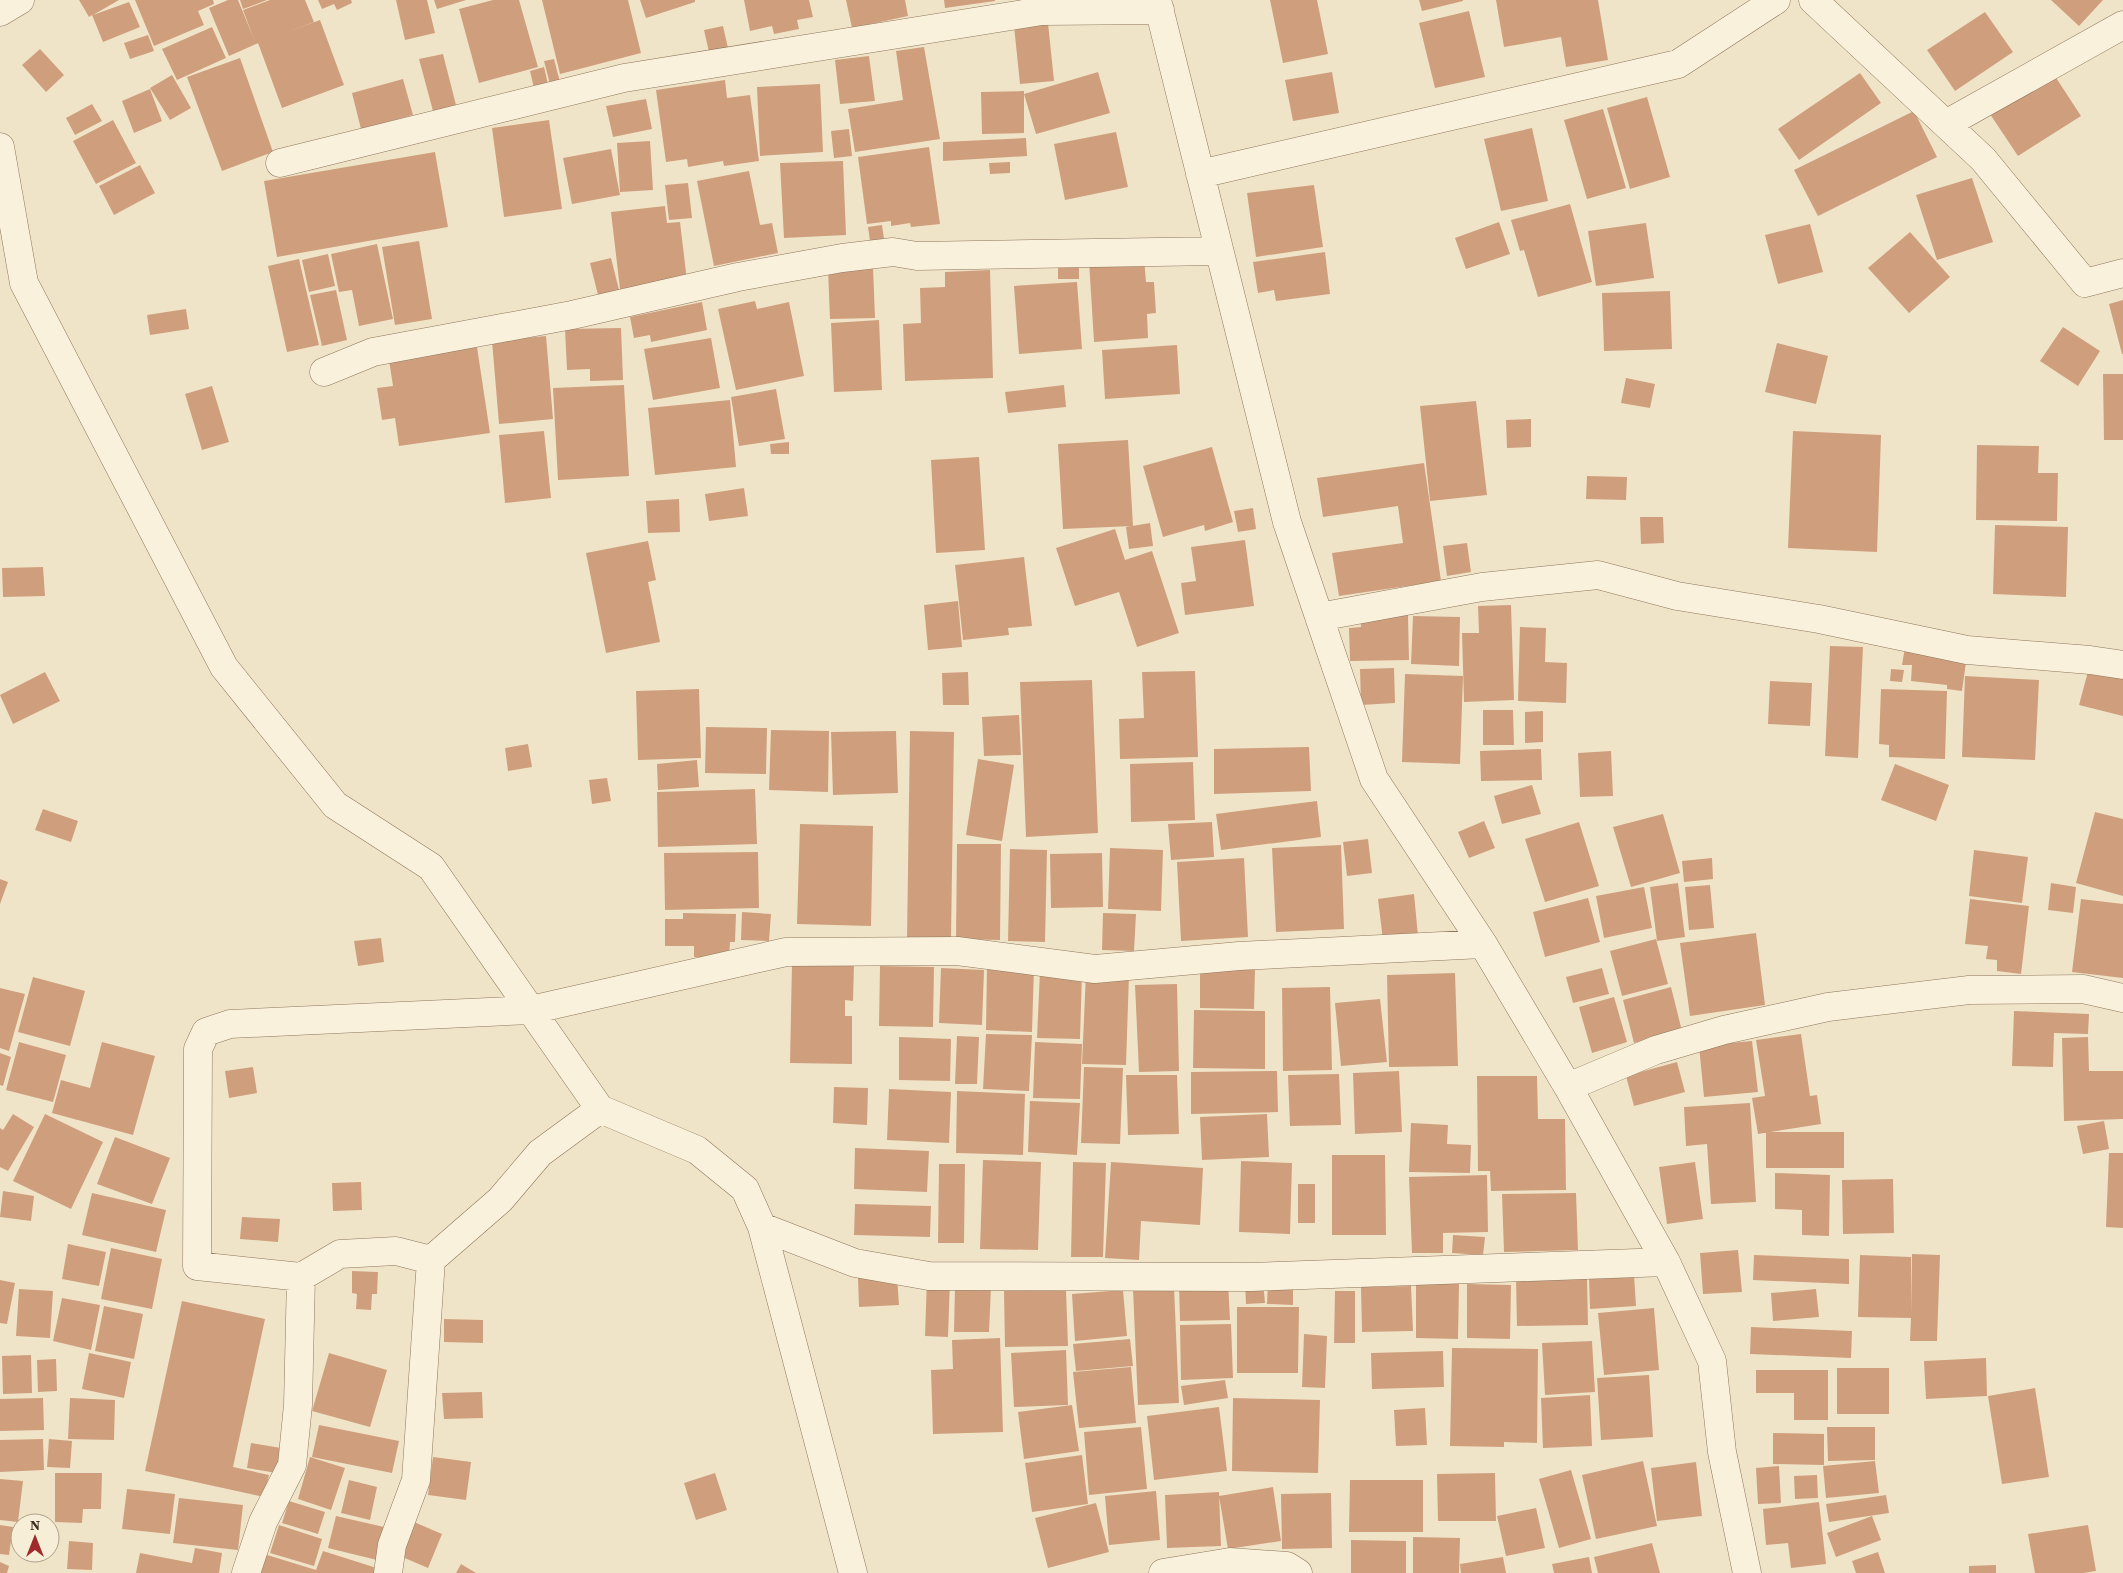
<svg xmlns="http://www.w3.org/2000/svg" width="2123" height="1573" font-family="'Source Serif 4',serif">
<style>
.building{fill:#cf9f7d}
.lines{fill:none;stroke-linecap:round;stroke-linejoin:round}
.street-casing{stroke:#8d765c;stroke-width:29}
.street{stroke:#faf1dc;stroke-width:28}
</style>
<rect width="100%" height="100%" fill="#f0e4c8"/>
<!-- building -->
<path class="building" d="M79,0h40l-26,15 36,-13 11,25 -37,15 -11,-27 -3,2z
M135,0h78l1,4 -16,7 6,14 -50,21z
M228,0h10l16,39 -11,-29 27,-10h35l9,22 -58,22 -27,12 -20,-48z
M240,0h27l-24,9z
M318,0h33l1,3 -15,7 -3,-6 -12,5z
M396,0h31l8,33 -30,7z
M434,0h32l-29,9z
M493,0h26l19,67 -59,16 -20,-74z
M542,0h86l13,53 -81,21z
M640,0h55v2l-49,16z
M744,0h65l4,17 -16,3 2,9 -25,5 -2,-8 -22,5z
M846,0h59l3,16 -56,12z
M944,0h51v1l-50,7z
M1270,0h47l11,54 -45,9z
M1419,0h44v1l-41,10z
M1496,0h102l10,60 -42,7 -5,-30 -57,10z
M2051,0h52l-24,26z
M1469,11l16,66 -50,11 -16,-65z
M1985,12l28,40 -58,39 -28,-41z
M320,20l24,65 -62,23 -24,-65z
M1048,23l6,58 -34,3 -6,-58z
M723,26l5,22 -19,4 -5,-22z
M212,27l14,31 -49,22 -15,-31z
M148,35l6,16 -24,8 -6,-16z
M924,47l16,92 -85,13 -7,-43 55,-9 -7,-49z
M40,49l24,26 -18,17 -24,-27z
M443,54l13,51 -23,6 -14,-52z
M869,56l6,45 -35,3 -5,-44z
M240,58l33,94 -51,19 -35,-94z
M554,59l6,23 -10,2 -6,-23z
M544,67l4,17 -14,4 -4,-17z
M2051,70l30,46 -63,40 -30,-45z
M1098,72l12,41 -74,21 -12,-40v39l-42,1 -1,-42 43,-1v3z
M1332,72l7,41 -46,8 -8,-41z
M1860,73l21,30 -82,57 -21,-31z
M172,75l19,33 -21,12 -20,-32z
M403,79l10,36 -52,14 -9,-36z
M725,80l2,18 23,-3 9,66 -35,5 -1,-5 -35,6 -1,-8 -21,3 -10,-72z
M820,84l3,68 -63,4 -3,-69z
M150,89l12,32 -28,12 -12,-32z
M1647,97l23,80 -40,12 -23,-81z
M646,99l6,30 -39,8 -7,-31z
M92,104l10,17 -27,14 -9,-17z
M1603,109l23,79 -39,11 -23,-79z
M1914,111l23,46 -119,59 -24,-46z
M113,120l23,43 -40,21 -23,-43z
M549,120l13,89 -58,8 -12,-89z
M1532,128l16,73 -47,10 -17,-72z
M849,129l3,27 -18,2 -3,-27z
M1116,132l12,55 -63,13 -11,-56z
M1026,138l1,18 -84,5v-19z
M650,141l3,49 -33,2 -3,-49z
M929,147l11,77 -29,3 -1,-4 -19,3v-5l-24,3 -9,-67z
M611,149l9,46 -48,9 -9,-46z
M435,152l13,75 -171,30 -13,-76z
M843,161l3,74 -62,3 -4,-75z
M1010,162v11l-20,1 -1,-11z
M140,165l15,28 -41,22 -15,-29z
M749,171l11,54 12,-2 6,30 -64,13 -17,-85z
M1972,178l21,64 -56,18 -21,-65z
M688,183l4,35 -23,2 -4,-35z
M1314,185l9,62 -67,10 -9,-64z
M1570,204l22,78 -54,15 -14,-47 -4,1 -9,-31z
M665,206l2,17 13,-1 7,59 -67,8 -9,-77z
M1499,222l11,32 -44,15 -11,-31z
M1646,223l8,55 -58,8 -8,-55z
M1810,224l13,48 -45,12 -13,-49z
M882,225l2,14 -14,2 -2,-14z
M1910,232l40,45 -41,36 -41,-45z
M419,241l13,78 -37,6 -13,-78z
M377,244l16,75 -34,7 -7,-36 -13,2 -8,-38z
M1325,252l5,42 -54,7 -2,-11 -16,3 -5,-31z
M328,254l7,32 -26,6 -7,-32z
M611,258l9,36 -21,5 -9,-36z
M1058,258h21v21h-21z
M1144,258l2,24h8l2,31 -9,1 1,24 -54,4 -5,-81z
M299,259l20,86 -32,7 -19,-86z
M873,267l2,51 -45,1 -2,-50z
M990,270l3,108 -88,3 -2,-57 18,-1 -1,-35 25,-1v-15z
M1077,282l5,67 -63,5 -5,-68z
M336,290l11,50 -25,6 -12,-51z
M1670,291l2,58 -68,2 -2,-58z
M2123,300v54h-1l-13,-50z
M755,301l2,8 32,-7 15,74 -68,14 -18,-81z
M702,302l5,28 -56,12 -1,-7 -16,3 -4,-21z
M186,309l3,20 -39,6 -3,-20z
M879,320l3,70 -48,2 -3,-69z
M2063,327l37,24 -22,35 -38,-25z
M621,328l2,52 -33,1v-12l-23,1 -2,-41z
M546,336l7,83 -54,5 -7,-83z
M711,338l9,50 -67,12 -9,-51z
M1777,343l51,13 -12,48 -51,-12z
M1177,345l3,49 -75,5 -3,-49z
M477,347l13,86 -91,13 -4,-28 -13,2 -5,-32 16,-2 -4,-26z
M2103,374h20v66h-19z
M1626,378l29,6 -5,24 -29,-5z
M624,385l5,91 -71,4 -5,-92z
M1064,385l2,22 -58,6 -3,-21z
M212,386l17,56 -27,8 -17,-56z
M776,389l9,50 -46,7 -8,-49z
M730,400l6,67 -81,8 -7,-67z
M1476,401l11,94 -57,6 -10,-95z
M1531,419v28l-24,1 -1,-28z
M544,431l7,67 -46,5 -6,-68z
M1793,431l88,4 -4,117 -89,-4z
M1128,440l5,86 -70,3 -5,-85z
M789,442v12h-18l-1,-10z
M1977,445l62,1 -1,27h20l-1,48 -81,-1z
M1212,447l21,75 -28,9 -1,-6 -41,12 -20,-71z
M979,457l6,93 -49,3 -5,-93z
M1424,463l17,118 -102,15 -7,-43 71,-10 -5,-37 -75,11 -6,-39z
M1587,476l40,1 -1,23 -40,-1z
M744,488l4,28 -39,5 -4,-27z
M679,499l1,33 -32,1 -2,-32z
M1253,508l3,21 -18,3 -4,-21z
M1640,517h23l1,26 -23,1z
M1150,523l3,23 -24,3 -3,-22z
M1995,525l73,2 -2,70 -73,-3z
M1115,529l10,31 27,-9 27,82 -42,14 -18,-55 -44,14 -19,-58z
M1245,540l9,66 -69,9 -4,-32 15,-2 -5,-34z
M648,541l8,39 -8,2 12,60 -54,11 -20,-100z
M1467,543l4,29 -24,4 -4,-30z
M1024,557l8,69 -24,2 1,7 -46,5 -8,-75z
M43,567l2,29 -42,1 -1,-29z
M958,601l4,46 -34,3 -4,-45z
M1511,605l3,95 -50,2 -2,-69h17l-1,-27z
M1408,615l1,45 -59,1 -1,-33 12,-1 -1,-10z
M1413,616l47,1 -1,49 -48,-2z
M1520,627l26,1 -1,34 22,1 -1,40 -48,-2z
M1830,646l33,1 -5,111 -33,-2z
M1905,647l62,8 -5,36 -15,-2v-4l-36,-4 1,-16h-10z
M2090,664l33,9v43l-44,-11z
M1394,668l1,35 -34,2 -1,-36z
M1891,669l13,1 -2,12 -12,-1z
M1195,671l3,86 -78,2 -1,-40 25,-1 -2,-46z
M45,672l15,29 -47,23 -13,-29z
M968,672l1,33h-26l-1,-32z
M1405,674l58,2 -3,88 -58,-2z
M1965,676l74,4 -4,80 -73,-3z
M1092,680l6,153 -72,4 -6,-155z
M1770,681l42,2 -2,43 -42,-2z
M699,689l2,69 -63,2 -2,-69z
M1881,689l66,2 -2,68 -56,-2v-12l-10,-1z
M1483,710h30l1,35h-31z
M1543,711v31l-18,1v-31z
M1019,715l2,40 -37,1 -2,-39z
M706,727l61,1 -1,46 -61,-1z
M771,730l58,1 -1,61 -59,-2z
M896,731l2,62 -65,2 -2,-63z
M910,731l44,1 -3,208 -44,-1z
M528,744l4,23 -24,4 -3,-23z
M1309,747l2,44 -97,3v-45z
M1541,749l1,31 -61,1 -1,-30z
M1611,751l2,45 -33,1 -2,-44z
M978,759l36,6 -12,76 -36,-6z
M697,760l2,27 -41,3 -1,-26z
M1193,762l2,58 -64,2 -1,-58z
M1895,764l54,21 -13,36 -55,-21z
M607,778l4,23 -19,3 -3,-24z
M1532,785l9,29 -39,10 -8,-28z
M755,789l2,55 -99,3 -1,-55z
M1317,801l4,36 -100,13 -5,-36z
M43,809l35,12 -7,21 -36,-12z
M2095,812l28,7v77l-47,-13z
M1663,814l17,59 -49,14 -18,-60z
M1484,821l11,27 -26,10 -11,-26z
M1212,822l2,35 -43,3 -3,-36z
M1579,822l20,64 -54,16 -20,-63z
M800,824l73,2 -2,100 -74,-2z
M1368,839l4,34 -25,3 -4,-34z
M957,844h44l-1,96 -44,-1z
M1341,845l3,84 -68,3 -4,-84z
M1110,848l53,2 -2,61 -53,-2z
M1010,849l37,1 -2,92 -37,-1z
M1974,850l54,7 -6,46 -53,-7z
M758,852l1,56 -94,2 -1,-57z
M1102,853l1,54 -52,1 -1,-54z
M1244,858l4,79 -67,4 -4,-79z
M1712,858l1,21 -29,3 -2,-21z
M0,879l8,3 -8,22z
M1678,883l7,54 -28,4 -7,-54z
M2051,883l25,4 -3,26 -25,-3z
M1710,885l4,43 -25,2 -4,-43z
M1644,887l8,41 -48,10 -8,-42z
M1414,894l4,42 -35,4 -5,-41z
M1588,898l12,44 -55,15 -12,-45z
M1970,899l59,7 -8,68 -24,-3v-11l-11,-1 2,-13 -23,-2z
M2081,899l42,5v74l-51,-6z
M742,912l29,2 -2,27 -28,-1z
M683,913l53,1 -1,28h-5l-1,16 -35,-1v-11h-29v-27h18z
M1103,913l33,1 -2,37 -32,-1z
M1756,933l9,72 -75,11 -10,-73z
M381,938l3,24 -26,4 -4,-25z
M1656,939l12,45 -46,12 -12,-45z
M792,963l62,1 -1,37 -8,-1v16h7v48l-62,-1z
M880,966l54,1 -1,60 -54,-1z
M987,966l47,1 -2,65 -46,-2z
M941,968l43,2 -2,55 -43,-2z
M1602,968l7,26 -36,9 -7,-26z
M1200,970h55l-1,39 -54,-1z
M1040,971l42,2 -2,66 -43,-1z
M1086,973l43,2 -3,90 -44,-1z
M1455,973l3,93 -69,1 -2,-92z
M33,977l52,14 -15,55 -52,-14z
M1177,984l2,87 -40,1 -4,-87z
M1330,987l2,83 -49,1 -1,-83z
M1671,987l11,44 -48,12 -11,-43z
M0,988l25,6 -16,57 -9,-3z
M1614,997l13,45 -35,11 -13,-46z
M1380,999l7,63 -46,4 -6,-63z
M1194,1010l71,1v58l-72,-1z
M2014,1011l75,3 -1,20 -34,-1 -1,34 -41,-1z
M986,1034l46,1 -3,56 -46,-2z
M1801,1034l9,62 7,-1 4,29 -63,10 -6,-36 13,-2 -9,-56z
M957,1036l22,1 -2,47h-22z
M899,1037l52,2 -1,42 -51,-1z
M2088,1037l1,34h34v48l-59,2 -2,-83z
M1752,1041l6,51 -54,5 -5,-51z
M19,1042l47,13 -13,47 -47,-12z
M102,1042l53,14 -22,79 -81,-22 9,-33 29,8z
M1035,1042l47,2 -2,55 -47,-1z
M0,1053l11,4 -8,29 -3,-1z
M1677,1062l8,30 -51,14 -8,-30z
M253,1067l4,26 -28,5 -4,-27z
M1084,1067l39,1 -3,76 -39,-1z
M1277,1071l1,41 -87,2v-42z
M1399,1071l3,61 -47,2 -2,-61z
M1339,1074l2,51 -51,1 -2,-51z
M1126,1075h51l2,59 -51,1z
M1477,1076h60l1,43h27l1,71 -75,1 -1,-20h-12z
M834,1087l34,1 -1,37 -34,-2z
M889,1089l62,3 -2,51 -62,-3z
M957,1091l68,3 -2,61 -67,-2z
M1030,1101l50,2 -3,52 -49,-3z
M1750,1103l6,99 -45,2 -4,-60 -21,2 -2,-39z
M13,1114l21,13 -26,44 -8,-4v-39l3,2z
M45,1114l58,28 -32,67 -58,-28z
M1267,1114l2,43 -67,3 -2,-43z
M2104,1121l5,28 -26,5 -6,-28z
M1411,1123l37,2 -1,19 24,1 -1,28 -61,-1z
M1766,1132h78v36h-78z
M115,1137l55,21 -18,46 -55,-20z
M855,1148l74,3 -2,41 -73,-3z
M2109,1153h14v75l-17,-1z
M1332,1155h53l1,80h-54z
M983,1160l58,2 -3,88 -58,-1z
M1241,1161l51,2 -2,71 -51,-2z
M1073,1162l33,1 -3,94h-32z
M1111,1162l92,6 -3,57 -59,-4 -2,39 -34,-2z
M1695,1162l8,57 -36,5 -8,-57z
M939,1164h26l-1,79h-26z
M1775,1173l55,2 -1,61 -27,-1v-25l-27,-1z
M1487,1175l1,57 -45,1v20h-31l-3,-76z
M1893,1179l1,54 -51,1 -1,-54z
M361,1182l1,28 -29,1 -1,-28z
M1298,1184h17v39h-17z
M3,1191l31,5 -3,25 -31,-4z
M92,1193l74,17 -10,42 -74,-17z
M1576,1193l2,57 -74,2 -2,-58z
M855,1204l76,2 -1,31 -76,-2z
M242,1217l38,2 -2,23 -38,-3z
M1453,1235l32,2 -2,18 -31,-2z
M68,1244l38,8 -7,34 -37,-7z
M111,1248l51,11 -10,50 -51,-10z
M1738,1250l4,42 -39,2 -3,-41z
M1912,1254l28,1 -3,86h-27l1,-23 -53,-1 2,-62 51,2v58z
M1754,1255l95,4v25l-96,-4z
M352,1271l26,1 -1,22h-5l-1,16 -15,-1 1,-15 -5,-1z
M1634,1275l2,31 -46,3 -1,-31z
M897,1276l2,29 -40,2 -1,-29z
M1587,1277l1,48 -71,1 -1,-48z
M927,1278l23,2 -2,57 -23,-1z
M0,1280l15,3 -8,41 -7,-1z
M1263,1281l2,22 -19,1 -1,-22z
M1228,1282l2,38 -50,1 -1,-37z
M1268,1282l25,1v22l-26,-1z
M1416,1284h43l-1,55 -42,-1z
M1467,1284l44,1 -1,54 -43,-1z
M955,1286l36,1 -2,45h-35z
M1411,1286l2,45 -51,1 -1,-45z
M1174,1287l5,116 -41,2 -5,-116z
M19,1289l34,2 -3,47 -34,-2z
M1816,1289l3,28 -46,4 -2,-28z
M1066,1290l2,56 -63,1 -1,-56z
M1123,1290l4,46 -52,5 -3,-47z
M1335,1291h20v52h-21z
M62,1298l38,7 -9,45 -38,-9z
M182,1301l83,18 -32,148 36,8 -5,22 -119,-26z
M104,1306l39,8 -9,45 -39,-8z
M1237,1307h62l-1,66h-61z
M1654,1308l5,62 -55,5 -6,-62z
M444,1319l39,1v23l-39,-1z
M1231,1324l2,54 -52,2 -1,-55z
M1751,1327l101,4 -1,27 -101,-4z
M1304,1334l23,2 -2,52 -23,-1z
M1000,1338l3,94 -70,2 -2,-64 22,-1 -1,-29z
M1130,1339l3,27 -57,5 -3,-27z
M1592,1341l3,51 -50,3 -3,-52z
M1452,1348l86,1 -1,94 -33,-1v5l-54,-1z
M1066,1350l2,55 -54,2 -3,-54z
M1443,1351l1,36 -72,2 -1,-36z
M89,1353l42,9 -7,36 -42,-9z
M329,1353l58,17 -17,57 -58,-16z
M31,1355l1,38 -29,1 -1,-38z
M1986,1358l1,38 -61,3 -2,-38z
M56,1359l1,32 -19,1 -1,-32z
M1131,1367l5,56 -57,5 -6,-56z
M1837,1368h52v46h-52z
M1756,1370h72v50h-34v-27h-38z
M1649,1375l4,62 -52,3 -4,-62z
M1225,1380l3,18 -44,7 -3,-19z
M2035,1388l14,89 -47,7 -14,-88z
M482,1392l1,26 -39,1 -2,-26z
M1590,1395l2,51 -49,2 -2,-50z
M43,1398l1,32 -44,1v-32z
M70,1398l45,2 -1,40 -46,-1z
M1233,1398l87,2 -2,73 -86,-2z
M1072,1405l7,46 -55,8 -6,-47z
M1219,1407l8,64 -73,9 -7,-64z
M1425,1408l2,37 -31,1 -2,-36z
M319,1425l80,16 -7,32 -80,-16z
M1141,1427l6,62 -58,6 -5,-63z
M1827,1427h48v33l-47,1z
M1773,1433l51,1v31l-51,-1z
M43,1439l1,31 -44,2v-32z
M49,1439l23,2 -2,27 -23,-1z
M251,1443l30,5 -4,25 -30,-5z
M1082,1455l6,49 -56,8 -7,-49z
M310,1457l35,11 -14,42 -33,-11z
M433,1457l38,5 -5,38 -38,-5z
M1643,1461l14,65 -61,13 -14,-64z
M1875,1461l4,32 -53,5 -3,-32z
M1696,1462l6,54 -45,5 -6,-53z
M1779,1466l2,37 -23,1 -2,-36z
M1571,1470l20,69 -32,9 -20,-69z
M55,1473h47l-1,36h-18l-1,14 -27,-1z
M715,1473l12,37 -31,10 -12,-37z
M1495,1473l1,48h-58l-1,-47z
M1817,1475l1,23 -23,1 -1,-23z
M0,1479l23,2 -5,41 -18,-2z
M349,1480l28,7 -7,33 -29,-7z
M1350,1480h73v52h-74z
M1273,1487l8,54 -53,8 -9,-53z
M127,1489l48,5 -5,40 -48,-5z
M1156,1491l4,49 -51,5 -4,-49z
M1219,1492l2,54 -54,2 -2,-53z
M1331,1493l1,55 -50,1 -1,-55z
M1886,1495l3,18 -60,9 -3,-18z
M179,1498l64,7 -5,45 -65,-7z
M289,1501l36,11 -7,22 -36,-11z
M1819,1502l7,62 -35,4 -3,-25 -22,2 -3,-36z
M1096,1503l13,49 -61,16 -13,-50z
M1536,1508l9,40 -39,8 -9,-40z
M336,1516l48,11 -7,33 -49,-12z
M1872,1516l9,24 -45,17 -9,-24z
M414,1522l28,12 -14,34 -28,-12z
M0,1525l13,2 -4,28 -9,-1z
M279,1525l43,14 -8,27 -44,-13z
M2088,1525l8,46 -13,2h-48l-7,-39z
M1413,1537l47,1 -1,35h-46z
M1351,1540l55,1v32h-55z
M69,1541l24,2 -1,27 -25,-1z
M1652,1543l8,30h-62l-4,-16z
M195,1548l27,5 -3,20h-83l4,-20 52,10z
M323,1551l60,19 -1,3h-124l6,-19 52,16z
M1878,1552l7,21h-29l-4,-12z
M1503,1557l3,16h-45l-1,-9z
M1589,1557l3,16h-38l-2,-9z
M0,1562l9,4 -2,7h-7z
M461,1564l15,9h-20z
M1996,1565v8h-27v-7z"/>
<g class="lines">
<defs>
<path id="street" d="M1157,0l130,522 87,257 109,165 85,143 98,175 46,99 10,91 25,121
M1813,0l170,159 102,124 38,-10
M0,12l20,-12
M1946,124l177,-99
M0,147l24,136 200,384 111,138 96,62 169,242 -60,44 -40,47 -69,60 -15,220 -24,65 -4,28
M280,163l344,-85 418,-67 118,-1
M1200,174l478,-110 98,-64
M324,372l49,-20 199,-37 166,-38 104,-19 51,-6 24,4 301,-5
M1319,617l163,-30 116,-12 79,21 142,23 148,31 123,10 33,5
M1568,1087l88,-37 68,-20 104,-23 141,-17 114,-1 40,9
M600,1109l97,41 48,39 17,38 91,346
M762,1227l93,36 74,13 322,1 415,-15
M301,1277l-104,-11 1,-217 8,-17 24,-8 301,-14 255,-58 171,-1 138,18 144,-13 244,-12
M246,1573l17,-51 29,-57 6,-60 3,-128 39,-23 56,-3 35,9
M1163,1573l67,-11 57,4 11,7"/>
</defs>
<!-- street casing -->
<use href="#street" class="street-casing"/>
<!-- street -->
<use href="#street" class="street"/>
</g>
<!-- north arrow -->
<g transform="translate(35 1538)"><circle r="24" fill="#f7eed8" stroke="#ada18e"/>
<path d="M0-4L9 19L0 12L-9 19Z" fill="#9e2a2b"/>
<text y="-8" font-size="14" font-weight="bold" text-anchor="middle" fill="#3d2e20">N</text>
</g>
</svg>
